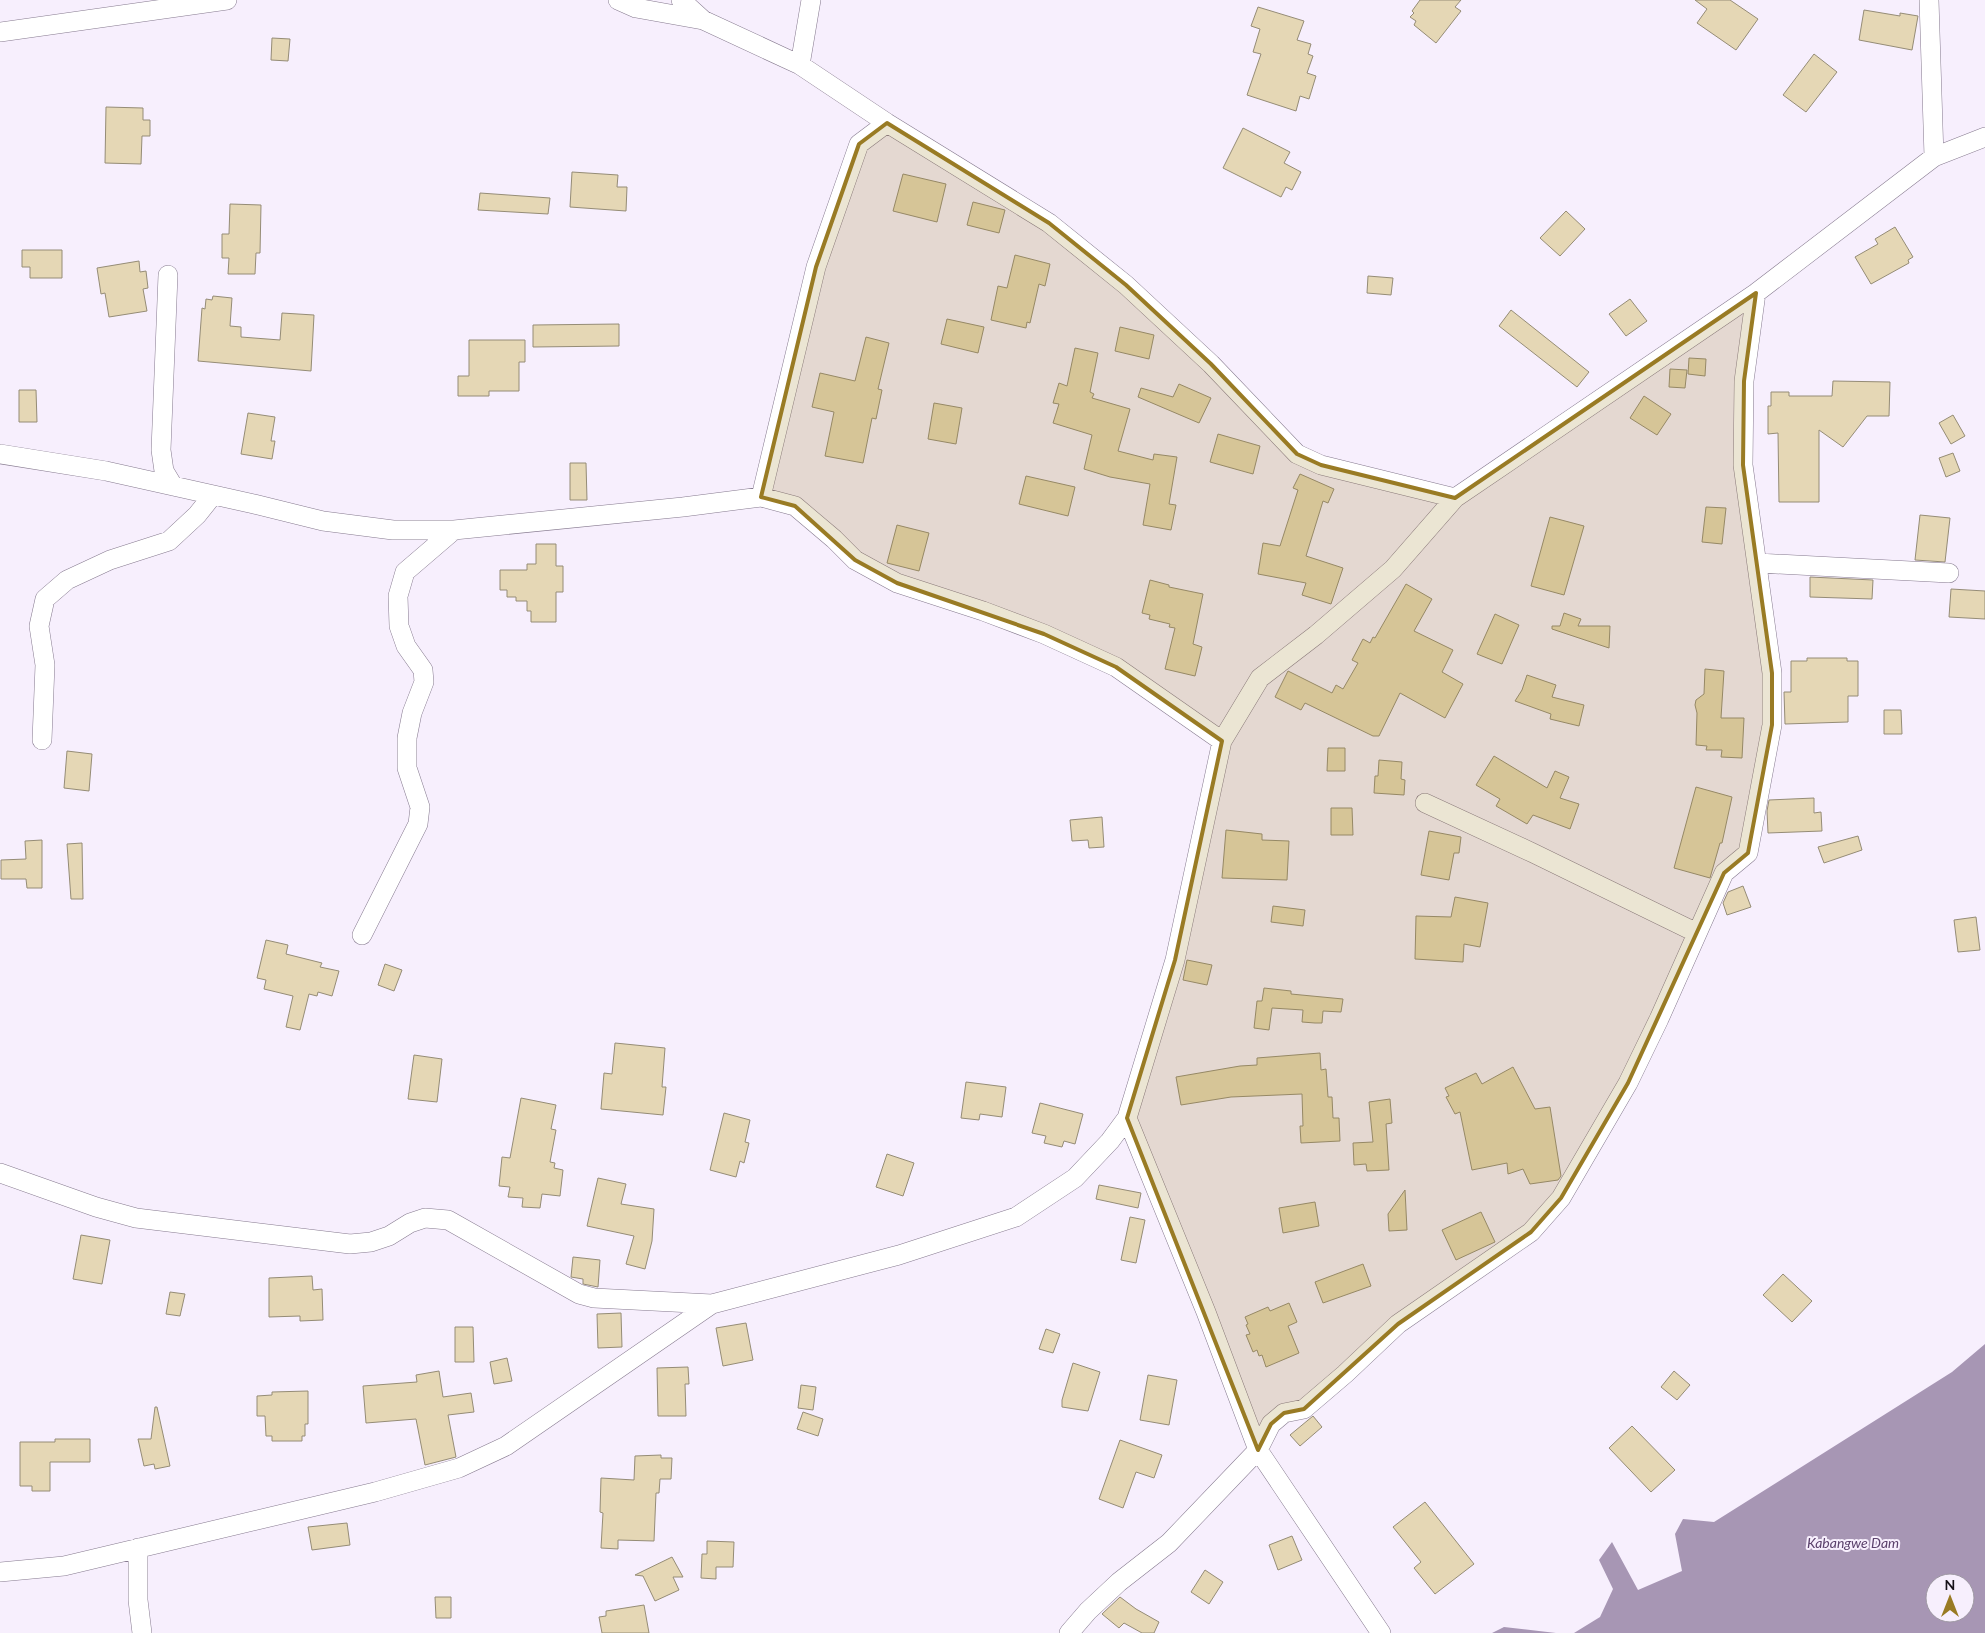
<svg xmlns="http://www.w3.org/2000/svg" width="1985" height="1633" font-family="Lato,sans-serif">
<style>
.water{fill:#a796b4;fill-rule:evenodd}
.building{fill:#e5d7b5;stroke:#958c76}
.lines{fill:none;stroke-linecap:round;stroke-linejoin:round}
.street-casing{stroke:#867a8f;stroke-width:20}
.street{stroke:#fff;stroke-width:19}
.marked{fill:#997b24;fill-opacity:0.2;stroke:#997b24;stroke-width:4;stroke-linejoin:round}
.labels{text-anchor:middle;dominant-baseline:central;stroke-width:4;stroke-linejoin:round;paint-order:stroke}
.water-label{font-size:14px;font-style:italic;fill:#5b416c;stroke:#f7effd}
</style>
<rect width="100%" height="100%" fill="#f7effd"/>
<!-- water -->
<path class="water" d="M1985,1344v289h-411l26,-16 13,-28 -14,-29 13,-18 26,48 44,-19 -7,-37 8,-15 31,3 238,-150zM1935,1583h30v30h-30z
M1504,1627l52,6h-64z"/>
<!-- building -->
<path class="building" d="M1420,0h41l-6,7 6,4 -25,32 -22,-18 2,-4 -6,-4 4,-4 -2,-2z
M1695,0h35l28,19 -22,31 -39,-27 10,-14z
M1258,7l46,14 -7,19 14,4 -3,10 5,2 -6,17 9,3 -7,23 -9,-3 -4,15 -49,-16 14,-41 -8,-2 7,-23 -9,-3z
M1864,10l36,6v-3l18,3 -6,34 -53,-10z
M272,38l18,1 -2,22 -17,-1z
M1814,54l23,18 -31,40 -23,-17z
M106,107l37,1v12h7v16h-8l-1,28 -36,-1z
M1243,128l47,24 -6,11 17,9 -9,18 -6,-3 -5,10 -58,-29z
M572,172l46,3 -1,12h10l-1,24 -56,-4z
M903,174l43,10 -9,38 -44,-11z
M480,193l70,5 -2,16 -70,-4z
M973,202l32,8 -6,23 -32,-8z
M230,204l31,1 -1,48h-4l-1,21h-27l1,-16h-7v-24h7z
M1566,211l19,18 -25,27 -20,-18z
M1895,227l18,30 -5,3 1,3 -38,21 -16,-27 23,-13 -3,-5z
M22,250h40v28h-32v-11h-8z
M1015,255l35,9 -5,22 -6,-2 -9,39 -3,-1 -1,6 -35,-8 7,-34 9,2z
M139,261l1,11 6,-1 2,17 -5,1 4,22 -38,6 -4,-24 -4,1 -4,-26z
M1368,276l25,2 -2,17 -24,-2z
M213,296l19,2 -2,28 11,1v10l39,3 2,-27 32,2 -3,56 -113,-10 4,-53 3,1 1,-10 6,1z
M1630,299l17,22 -21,15 -17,-22z
M1511,310l78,62 -12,15 -78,-61z
M947,319l37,8 -6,26 -37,-9z
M619,324v22l-86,1v-22z
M1120,327l34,8 -5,24 -34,-8z
M866,337l23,6 -11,46 4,1 -6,29 -4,-1 -9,45 -38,-7 9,-44 -22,-5 8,-34 35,8z
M469,340h56v22h-6v29h-30v5h-31v-20h11z
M1075,348l23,5 -8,39 4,2 -2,4 38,11 -12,42 35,9 1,-6 23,3 -8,47 7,1 -5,25 -28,-5 7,-41 -40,-7 -26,-8 8,-34 -39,-12 6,-19 -6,-1 6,-20 8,3z
M1689,358l17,1 -1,17 -17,-2z
M1670,369l17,1 -2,18 -16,-1z
M1833,381l57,1 -1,34h-22l-24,31 -24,-17v72h-40l-1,-69 -10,1v-28h3v-14h18v4h43z
M1179,384l32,14 -12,25 -61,-26 3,-9 32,9z
M19,390h17l1,32h-18z
M1644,396l27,18 -14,21 -27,-17z
M934,403l28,5 -6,36 -28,-5z
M248,413l27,4 -4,24h4l-3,18 -31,-5z
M1953,415l12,21 -14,8 -12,-21z
M1218,434l42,12 -7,28 -43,-12z
M1953,453l7,18 -14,6 -7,-19z
M570,463h16l1,37h-17z
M1300,474l34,15 -6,14 -5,-2 -17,55 37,12 -12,36 -29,-9 4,-12 -48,-9 5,-31 17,3 18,-56 -5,-2z
M1026,476l49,11 -7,29 -49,-12z
M1706,507l20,1 -4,36 -20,-2z
M1920,515l30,3 -5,44 -30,-2z
M1550,517l34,9 -20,69 -33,-9z
M897,525l32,8 -10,38 -32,-8z
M536,544h20v22h7v26h-7v30h-25v-11h-4v-10h-11v-4h-9v-7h-7v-20h27v-6h9z
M1810,577l63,3 -1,19 -62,-2z
M1150,580l19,5v2l34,7 -10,50 9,3 -7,29 -30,-7 10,-41 -6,-1 1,-3 -21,-5 1,-4 -8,-2z
M1406,584l26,15 -18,32 39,19 -11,22 21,12 -18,34 -45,-25 -21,43h-6l-68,-33 -4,7 -26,-13 13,-26 44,22 4,-8 7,4 15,-26 -6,-3 11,-21 7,4 3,-6 2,1z
M1951,589l34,2v28l-36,-2z
M1564,613l17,6 -3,7h32l-1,22 -57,-19v-3h8z
M1495,614l24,11 -17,39 -25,-10z
M1807,658h40v3h11v35h-10v26l-63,2 -1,-32h7v-31h16z
M1705,669l19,2 -3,47h23l-2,40 -21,-1 1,-7h-16l1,-4 -11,-1 1,-32 -2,-8 1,-5 8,-6z
M1527,675l29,10 -4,12 32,8 -5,21 -29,-7 1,-5 -36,-13 7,-11z
M1884,710h17l1,24h-18z
M1328,748h17v23h-18z
M67,751l25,3 -3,37 -25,-3z
M1494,756l53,32 8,-17 14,6 -9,21 19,6 -9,25 -37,-14 -6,9 -31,-18 4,-7 -24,-14z
M1379,760l23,2 -1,17 4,1 -1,15 -30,-2 1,-17h3z
M1696,787l36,10 -10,46h-2l-10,35 -36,-10z
M1814,798v15l7,-1 1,19 -54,2 -1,-22 2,-11z
M1331,808h21l1,27h-22z
M1102,817l2,30 -15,1 -1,-8 -16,1 -2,-21z
M1226,830l36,4v6l27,1 -2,39 -65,-2z
M1429,831l32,6 -2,16h-5l-5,27 -28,-5z
M1858,836l4,14 -38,13 -6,-16z
M42,840v48h-15l-1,-9h-25v-19l25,-1 -1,-18z
M82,843l1,56h-12l-4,-55z
M1743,886l8,21 -24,8 -4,-12 5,-11z
M1455,897l33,6 -8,44 -16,-3 -1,18 -48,-3 1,-43 35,1z
M1273,906l32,4 -2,16 -32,-4z
M1976,917l4,33 -22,2 -4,-32z
M266,940l22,5 -2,9 36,9 -2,4 19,4 -7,25 -14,-4 -1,4 -8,-2 -9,36 -14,-3 7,-31 -29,-7 2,-9 -9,-2z
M1187,960l25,5 -5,20 -24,-5z
M385,964l17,6 -8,21 -16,-6z
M1264,988l27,3v3l52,5 -2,13 -18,-1 -1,12h-7l-13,-1 1,-12 -31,-2 -3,22 -15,-2 3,-27h5z
M615,1043l50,5 -3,39h4l-3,28 -62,-6 3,-36 8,1z
M1320,1053l1,17 5,-1 2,28h4l1,21h6l1,23 -39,2 -1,-17h3l-1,-32 -71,3 -50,8 -5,-28 64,-11 17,-1v-7z
M414,1055l28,4 -5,43 -29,-3z
M1513,1067l22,42 15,-2 11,69 -3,4 -28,4 -7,-15 -15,5 -1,-11 -35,7 -12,-58 -5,2 -9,-17 3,-1 -4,-8 31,-15 6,11z
M966,1082l40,5 -4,30 -22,-3 -1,6 -18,-2z
M521,1098l35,7 -5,24 5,1 -6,32 5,1 -1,5 9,2 -3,26 -18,-2 -2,14 -18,-1 1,-9 -15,-1 2,-10 -11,-1 3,-29 8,1z
M1390,1099l2,24 -6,1 3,46 -22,1 -1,-7 -12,1 -1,-22 20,-1 -4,-40z
M1040,1103l43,11 -8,30 -11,-3 -2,6 -18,-4 2,-7 -14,-3z
M724,1113l26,7 -5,22 4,1 -5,20 -4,-2 -4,16 -26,-7z
M887,1154l27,9 -11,33 -27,-9z
M598,1178l28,6 -5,20 33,5 -2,32 -7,28 -19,-5 8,-28 -47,-10z
M1099,1185l42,8 -3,15 -42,-9z
M1405,1190l2,40 -18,1 -1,-17z
M1315,1202l4,24 -36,7 -4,-25z
M1481,1212l14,30 -39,18 -14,-30z
M1130,1217l15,3 -9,43 -15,-3z
M81,1235l29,5 -8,44 -29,-5z
M573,1257l27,3 -2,27 -15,-3v-5l-12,-2z
M1363,1264l8,22 -48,17 -8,-21z
M1783,1274l29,27 -20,21 -29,-27z
M312,1276l1,14 9,-1 1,31 -23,1v-5l-31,1v-39z
M170,1292l15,2 -5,22 -14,-2z
M1289,1303l8,19 -9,4 11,27 -33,14 -4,-12 -3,1 -2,-6 -4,2 -7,-17 4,-1 -4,-9 2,-1 -3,-7 23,-10 2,4z
M621,1313l1,34 -24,1 -1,-34z
M746,1323l7,37 -30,6 -7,-38z
M455,1327h18l1,35h-19z
M1046,1329l14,5 -7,19 -14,-4z
M507,1358l5,23 -18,3 -4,-22z
M1073,1363l27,9 -12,39 -26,-4v-7z
M688,1367l1,17h-4l1,32h-28l-1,-48z
M439,1371l4,26 28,-4 3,19 -26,3 8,42 -31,8 -9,-46 -50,4 -3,-37 54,-4 -1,-7z
M1674,1371l16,14 -13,15 -16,-13z
M1148,1375l29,5 -8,45 -29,-5z
M801,1385l15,2 -3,23 -15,-2z
M308,1391v33h-3v12h-3v5h-30v-5h-6l-1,-20h-8v-20l15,-1v-3z
M155,1407h2l13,59 -15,3 -1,-5 -10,2 -6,-27h13z
M803,1412l20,7 -5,17 -21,-7z
M1313,1416l9,11 -22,19 -10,-11z
M1632,1426l43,44 -24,22 -42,-44z
M55,1439h35v23h-40v29h-18v-5h-12v-44h35z
M1120,1440l42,15 -8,23 -18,-6 -13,36 -24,-9z
M661,1455v3h11l-1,21h-11l-1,14h-3l-2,48 -36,-1v9l-17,-1 2,-35 -3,-1 1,-34 33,2 1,-24z
M1425,1502l49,62 -39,30 -21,-26 7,-6 -28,-35z
M347,1523l3,22 -38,5 -4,-23z
M1292,1536l10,24 -24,10 -9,-25z
M707,1541l27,1 -1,25h-17v12l-15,-1 1,-24h5z
M672,1557l11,20h-10l6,13 -24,11 -12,-25 -8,-1z
M1205,1570l18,12 -14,22 -18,-12z
M435,1597h16v21h-15z
M1120,1597l16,12 23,13 -5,11h-12l-18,-10 -5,5 -17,-14z
M644,1605l5,28h-47l-3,-16 7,-1v-5z"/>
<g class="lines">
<defs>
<path id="street" d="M618,0l18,8 67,12 97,45 87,58 162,100 77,62 85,79 86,90 24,11 134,33
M681,0l22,20
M1929,0l5,157
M0,32l227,-32
M800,65l11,-65
M168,275l-7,175 3,21 9,15
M0,454l106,17 148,33 69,17 70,9h61l229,-23 78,-10 34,9 39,33 21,21 42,23 86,28 61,23 72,33 106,74
M761,497l55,-230 43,-123 28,-21
M1758,563l191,10
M42,740l3,-75 -6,-39 6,-27 22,-19 43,-20 59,-19 28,-26 16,-20
M1425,803l108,50 164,80
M362,935l56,-111 2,-17 -13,-39v-30l5,-25 12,-31 -1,-12 -17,-24 -7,-20 -1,-30 7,-24 49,-42
M1127,1118l79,194 52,138 123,183
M0,1173l96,34 40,11 214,26 21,-2 18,-6 21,-13 15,-5 23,2 131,74 15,4 118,6
M138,1548v52l4,33
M0,1572l64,-6 311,-74 84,-24 47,-22 206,-142 187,-49 117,-38 59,-39 35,-37 17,-23 48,-158 47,-219 38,-63 56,-43 77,-66 62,-71 301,-205 178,-136 51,-20
M1069,1633l19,-22 31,-29 50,-39 89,-93 13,-26 13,-11 20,-4 41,-35 53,-50 133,-92 30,-34 67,-115 31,-64 65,-146 24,-20 24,-128v-52l-29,-208 1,-84 12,-88"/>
</defs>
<!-- street casing -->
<use href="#street" class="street-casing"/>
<!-- street -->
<use href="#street" class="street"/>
</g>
<!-- marked area -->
<path class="marked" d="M887,123l162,100 77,62 85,79 86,90 24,11 134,33 301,-205 -12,88 -1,84 29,208v52l-24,128 -24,20 -96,210 -67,115 -30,34 -133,92 -94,85 -20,4 -13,11 -13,26 -131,-332 48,-158 47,-219 -106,-74 -72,-33 -147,-51 -42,-23 -60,-54 -34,-9 55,-230 43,-123z"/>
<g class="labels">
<!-- water labels -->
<g class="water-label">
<text x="1853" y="1542">Kabangwe Dam</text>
</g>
</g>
<!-- north arrow -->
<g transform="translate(1950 1598)"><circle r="24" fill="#f7effd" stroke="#9d97a2"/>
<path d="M0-4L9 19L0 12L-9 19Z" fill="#997b24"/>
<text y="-8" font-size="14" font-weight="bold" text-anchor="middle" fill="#17121a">N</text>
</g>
</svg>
